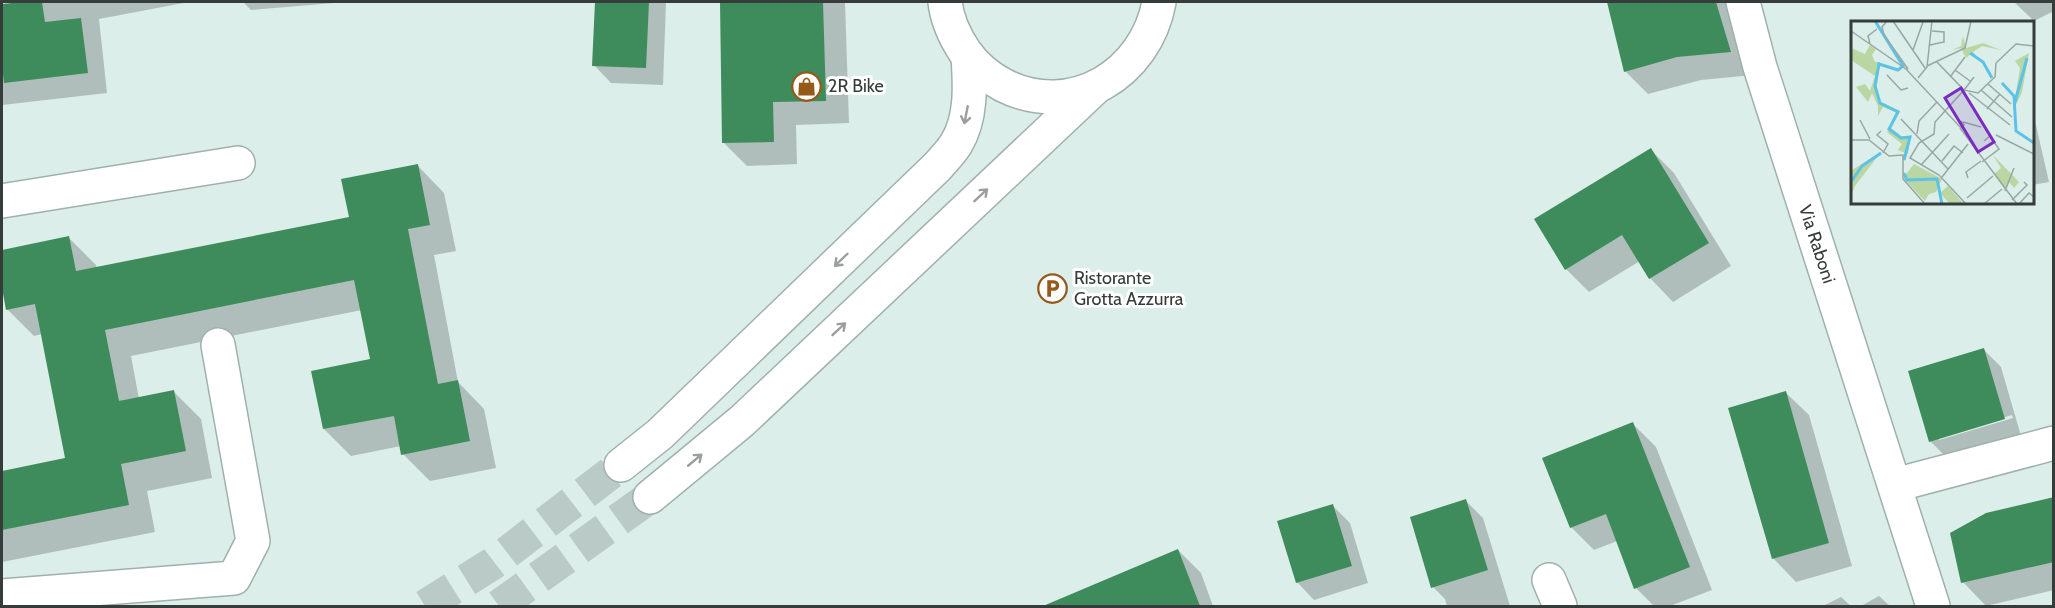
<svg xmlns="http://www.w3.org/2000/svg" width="2055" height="608" font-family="Cabin,sans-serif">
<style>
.shadow{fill:#0003;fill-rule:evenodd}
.building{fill:#3e8c5c}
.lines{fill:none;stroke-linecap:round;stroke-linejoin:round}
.trunk-tunnel{stroke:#bacac6;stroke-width:33;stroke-dasharray:33 16;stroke-linecap:butt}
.minor-casing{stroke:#9fb1ac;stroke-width:36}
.primary-casing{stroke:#9fb1ac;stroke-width:36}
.trunk-casing{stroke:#9fb1ac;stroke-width:36}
.minor{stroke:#fff;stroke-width:33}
.primary{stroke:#fff;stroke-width:33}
.trunk{stroke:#fff;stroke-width:33}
.oneway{stroke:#9a9e9c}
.labels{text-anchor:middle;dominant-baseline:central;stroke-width:6;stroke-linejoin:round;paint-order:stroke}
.poi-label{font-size:18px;fill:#353c3a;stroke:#fff;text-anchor:start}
.street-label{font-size:18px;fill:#353c3a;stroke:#fff}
.inset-river{fill:none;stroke:#5cc3e6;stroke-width:3}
.inset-road{fill:none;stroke:#99a7a3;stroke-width:1.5}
.view{fill:#7b2cbf;fill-opacity:0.15;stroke:#7b2cbf;stroke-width:3}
.inset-edge{fill:none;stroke:#353c3a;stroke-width:3}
</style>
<rect width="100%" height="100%" fill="#dbeee9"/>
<!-- shadow -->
<path class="shadow" d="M35,2h154l-90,17 8,74 -105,12v-100z
M243,2h103l-95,8z
M597,2h69l-3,83 -52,-2 -17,-18z
M721,2h124l4,121 -53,2 1,39 -50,2 -23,-23z
M1609,2h123l21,73 -52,5 -53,14 -23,-23z
M2014,2h40v9l-20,10z
M2032,108l17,74 -17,3z
M1651,150l23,23 57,93 -58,36 -23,-24 -10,-17 -51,31 -23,-23z
M418,166l26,27 12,58 -22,4 24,127 26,27 12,59 -66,13 -27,-27 -2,-8 -50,10 -27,-27 48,-69 -10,-50 -231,46 8,43 35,-7 27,27 11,59 -65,13 8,41 -153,30v-90l65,-13 -25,-125 -8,2 -27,-27 -5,-29v-29l67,-13 27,27 1,4 253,-51z
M1984,350l17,17 20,69 -74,22 -17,-17zM2012,415l1,3 -74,22v-3z
M1785,392l24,23 43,151 -56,16 -23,-24z
M1633,424l23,23 56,143 -42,16h-16l-18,-18 -19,-47 -23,9 -23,-23z
M2054,499v91l-68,16 -23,-24z
M1466,501l17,17 27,88h-63l-2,-7 -12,-12z
M1332,505l18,18 18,60 -54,17 -17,-18z
M1178,550l23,23 12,33h-153l6,-8z
M1879,596l11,10h-29z
M1841,597l10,9h-28z"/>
<!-- building -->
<path class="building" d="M22,2h20l3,20 36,-4 7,55 -84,10 -2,-18v-61z
M595,2h54l-3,66 -54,-2z
M720,2h103l3,99 -53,1 1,40 -52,1z
M1607,2h109l15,50 -54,5 -53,15z
M1651,148l58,95 -60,36 -27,-44 -57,35 -31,-51z
M418,164l12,61 -22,4 30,155 20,-4 12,61 -69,14 -7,-39 -71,13 -12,-58 59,-12 -16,-79 -249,50 14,71 55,-11 12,61 -65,13 8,41 -127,25v-59l63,-13 -30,-154 -29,6 -4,-22v-38l67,-14 7,35 273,-54 -8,-38z
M1984,348l21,71 -76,23 -21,-71z
M1786,391l43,152 -57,16 -44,-151z
M1633,422l57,145 -56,22 -28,-75 -36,14 -28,-70z
M2054,497v65l-93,21 -11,-50 36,-20z
M1466,499l22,71 -57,18 -21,-71z
M1333,504l19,62 -56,17 -19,-62z
M1178,549l22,57h-157z"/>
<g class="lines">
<!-- trunk-tunnel -->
<path class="trunk-tunnel" d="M425,606l67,-42 129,-99
M499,606l151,-109"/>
<defs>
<path id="minor" d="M1743,2l17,65 173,539
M2,201l236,-38
M1895,485l159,-42
M1549,580l11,26
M2,596l232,-18 19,-37 -35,-196"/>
<path id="primary" d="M945,2c2,18 10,35 20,50 10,14 23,25 38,33 69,35 143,-11 156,-83"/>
<path id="trunk" d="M621,465l39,-31 278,-268c6,-7 13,-14 18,-22 16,-26 14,-59 12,-88
M650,497l92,-76 354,-334"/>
</defs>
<!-- minor casing -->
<use href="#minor" class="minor-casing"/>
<!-- primary casing -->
<use href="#primary" class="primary-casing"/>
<!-- trunk casing -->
<use href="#trunk" class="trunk-casing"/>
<!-- minor -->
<use href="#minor" class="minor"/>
<!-- primary -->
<use href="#primary" class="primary"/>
<!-- trunk -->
<use href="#trunk" class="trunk"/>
</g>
<!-- one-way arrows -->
<defs><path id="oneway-shaft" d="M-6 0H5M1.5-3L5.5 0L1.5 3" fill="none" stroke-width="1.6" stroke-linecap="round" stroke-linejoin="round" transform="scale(1.5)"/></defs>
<g class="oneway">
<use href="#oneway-shaft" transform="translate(966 115) rotate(101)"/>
<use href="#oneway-shaft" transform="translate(981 195) rotate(-43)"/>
<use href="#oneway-shaft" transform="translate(841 260) rotate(136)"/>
<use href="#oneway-shaft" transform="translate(839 329) rotate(-43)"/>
<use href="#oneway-shaft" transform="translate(695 460) rotate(-40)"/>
</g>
<!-- icons -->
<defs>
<symbol id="shop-ring" viewBox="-11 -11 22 22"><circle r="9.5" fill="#fff" stroke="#955a1a" stroke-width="1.5"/><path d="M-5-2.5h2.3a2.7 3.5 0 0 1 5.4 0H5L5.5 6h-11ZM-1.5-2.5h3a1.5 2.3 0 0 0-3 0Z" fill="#955a1a"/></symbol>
<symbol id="parking-ring" viewBox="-11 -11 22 22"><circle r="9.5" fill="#fff" stroke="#955a1a" stroke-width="1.5"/><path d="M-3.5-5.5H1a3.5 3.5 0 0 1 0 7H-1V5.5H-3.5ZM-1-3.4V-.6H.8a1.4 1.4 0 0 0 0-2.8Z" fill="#955a1a"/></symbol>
</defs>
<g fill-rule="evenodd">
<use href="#shop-ring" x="790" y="70" width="33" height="33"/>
<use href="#parking-ring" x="1036" y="272" width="33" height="33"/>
</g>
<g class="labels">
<!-- poi labels -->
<g class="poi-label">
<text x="828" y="86">2R Bike</text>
<text x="1074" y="278">Ristorante<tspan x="1074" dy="21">Grotta Azzurra</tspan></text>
</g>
<!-- street labels -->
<g class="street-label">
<text transform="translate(1817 244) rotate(72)">Via Raboni</text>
</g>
</g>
<!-- overview -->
<g transform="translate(1851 21)">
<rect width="183" height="183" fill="#dbeee9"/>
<path d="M112,15l3,12 17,-5 18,7 -19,-4 -9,6 7,9 -8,-8 -6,5 -5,-10 -9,2 9,-4zM19,24l6,4 -4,6 3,7h5l-4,30 5,10 19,9 -9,17 10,8h9l-2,18 -10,-4 4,-6 -15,-12 9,-20 -13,-5 -5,9v-10l-6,-13 -4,9 -12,-15 9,-3 5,7 5,-15 -24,-16v-12l14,6zM178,32l-7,39 -9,19 7,-43 -5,-7zM30,131l-26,34 -4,10 1,-26zM142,134l26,27 -5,6 -5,-6 -4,8 -11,-16 7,-6zM63,143l28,15 -6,13 -7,2 -4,7 -22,-23zM97,165l12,14 4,4h-14l-10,-11z" fill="#bad6a2"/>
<path class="inset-river" d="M24,0l28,45 -5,4 -19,-6 -4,22 5,17 18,9 -9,17 12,9 9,-1 -6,23M119,32l13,9 9,16M151,62l12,13 2,35 18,12M164,81l12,-44M53,152l3,7 30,-1 5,25M0,161l11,-16 19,-13"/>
<path class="inset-road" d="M36,0l-5,6 2,8 24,34M42,0l32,47M0,10l55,38 55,59 3,-3 -3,-4M19,23l-2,-8 9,-7M79,24l14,-3v-10l-12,-1M62,29l10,-28M85,40l28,29 10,-13M76,45l38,-18 6,-27M104,49l15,11M36,54l14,15 7,-2M99,56l15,-20M67,57l9,-11 5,-46M137,63l23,20M130,69l31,27M118,72l41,32M136,88l13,-15M50,98l47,50M9,99l10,19M112,101l18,5M109,107l57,76M30,110l-4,4 11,9 -5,9M66,113l2,-13 18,-19M145,114l38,19M0,119h18l20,16 14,-1v24l22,25M91,140l12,-15 9,7M131,141l17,-13 -9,-13 -6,5M70,144l28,-31M91,156l26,-33M117,157l-2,-6 15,-11M154,170l9,-23M116,177l26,-22M161,179l15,-15 -3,-3M115,183l-27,-29 -29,-17 9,-15 15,-9 1,-12 29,-32 14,3 17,-16 1,-14 20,-19 18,2M133,183l18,-15M168,183l10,-11 5,4"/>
<path class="view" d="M110,67l33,54 -16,10 -33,-54z"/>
<rect width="183" height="183" class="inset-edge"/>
</g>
<!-- border -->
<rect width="2055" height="608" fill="none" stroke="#353c3a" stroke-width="6"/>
</svg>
